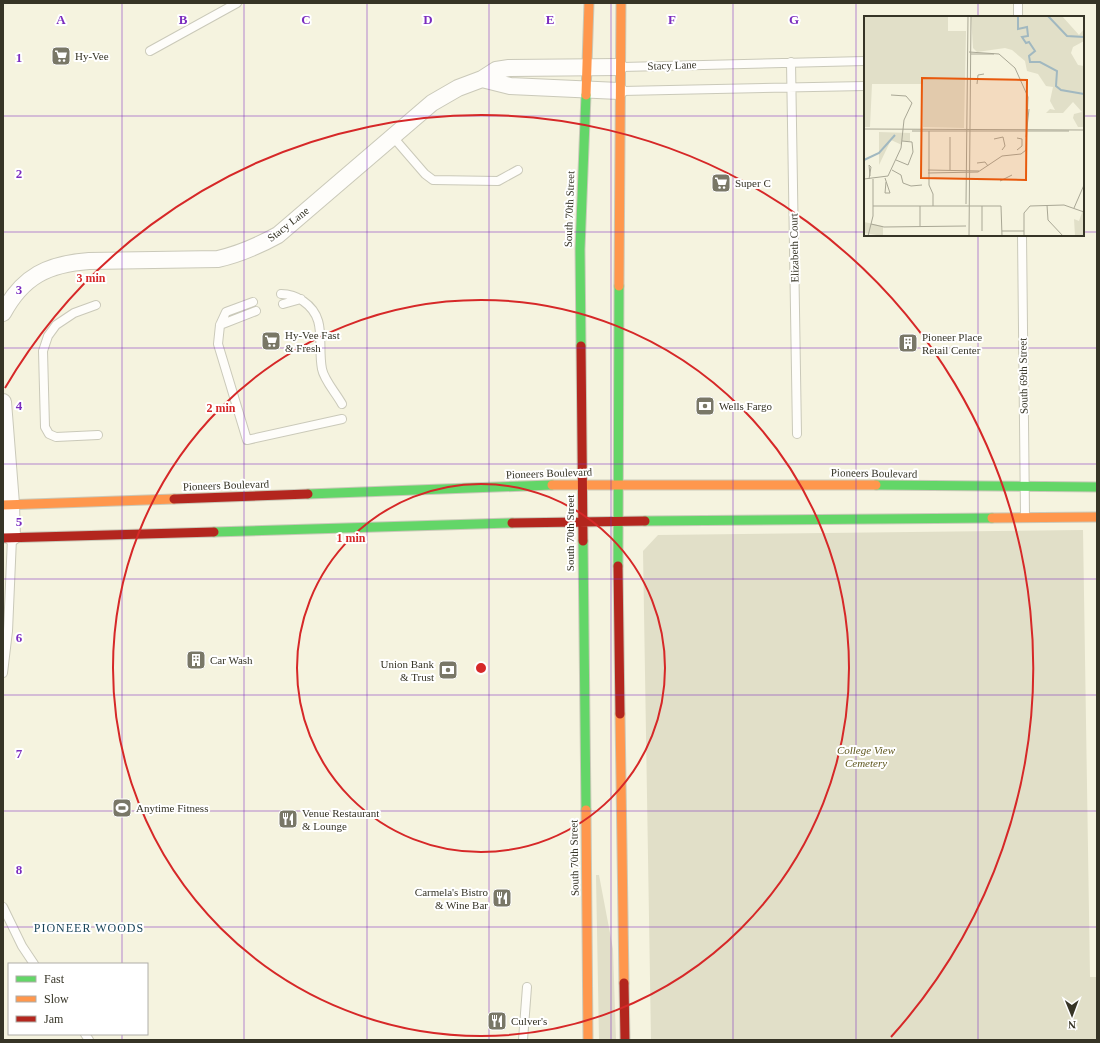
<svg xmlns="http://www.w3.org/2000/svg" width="1100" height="1043" font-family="'Times New Roman',serif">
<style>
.green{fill:#e1dfc8}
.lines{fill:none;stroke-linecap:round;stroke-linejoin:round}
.lane-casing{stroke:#cac9b9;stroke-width:10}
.street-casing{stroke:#cac9b9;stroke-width:18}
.fast-casing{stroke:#cac9b9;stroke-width:11}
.slow-casing{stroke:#cac9b9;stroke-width:11}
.jam-casing{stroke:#cac9b9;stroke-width:11}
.lane{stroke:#fefdfa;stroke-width:8}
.street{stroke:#fefdfa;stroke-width:16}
.fast{stroke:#63d668;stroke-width:9}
.slow{stroke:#ff974d;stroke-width:9}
.jam{stroke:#b3261e;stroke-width:9}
.grid{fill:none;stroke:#7b2cbf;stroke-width:1;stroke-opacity:0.55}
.ring{fill:none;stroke:#d62828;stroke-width:2}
.labels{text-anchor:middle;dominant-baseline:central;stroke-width:4;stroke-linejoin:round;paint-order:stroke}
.poi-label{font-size:11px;fill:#363426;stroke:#fff;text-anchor:start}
.street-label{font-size:11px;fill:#363426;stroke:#fff}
.park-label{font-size:11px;font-style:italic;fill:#5e561c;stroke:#fff}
.neighbourhood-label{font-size:12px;letter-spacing:1px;fill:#19445a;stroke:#fff}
.inset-river{fill:none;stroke:#a1b8c0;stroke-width:2}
.inset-road{fill:none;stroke:#a9a795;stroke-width:1}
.view{fill:#e8590c;fill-opacity:0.15;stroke:#e8590c;stroke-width:2}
.inset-edge{fill:none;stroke:#363426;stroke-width:2}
.grid-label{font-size:13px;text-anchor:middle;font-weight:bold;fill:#7b2cbf;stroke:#fff;stroke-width:4;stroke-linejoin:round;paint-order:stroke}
.centre{fill:#d62828;stroke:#fff;stroke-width:2}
.ring-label{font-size:12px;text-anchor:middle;font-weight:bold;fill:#d62828;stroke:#fff;stroke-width:4;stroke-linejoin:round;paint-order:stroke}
</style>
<rect width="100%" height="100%" fill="#f5f3df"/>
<!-- green -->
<path class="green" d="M1083,530l7,447h7v63h-446l-8,-489 15,-16z
M596,875h3l14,74 3,91h-17z"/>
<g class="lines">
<defs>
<path id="lane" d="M1018,3v14
M150,51l87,-48
M791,62l6,372
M622,67l243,-6
M622,91l243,-5
M393,137l32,37 8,6 65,1 20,-11
M1022,235l3,281
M281,294c9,0 15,2 22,7 25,17 14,42 19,68 2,11 14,24 20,35
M253,302l-27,10 -6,13 -2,19 29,96 95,-21
M283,304l18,-5
M96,305l-22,8 -18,12 -8,11 -5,15 2,76 4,7 7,3 42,-2
M220,325l36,-14
M3,673l5,-42 4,-93
M3,907l19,39 12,18
M85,1034l4,6
M523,1040l4,-53"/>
<path id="street" d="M482,79l28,7 109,5
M3,313c20,-37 45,-49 86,-52l129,-2c22,-5 40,-13 60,-24l154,-132 26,-15 24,-9 14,-9 13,-2 110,-1
M3,402l8,102 1,33"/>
<path id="fast" d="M581,346l-1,-97 6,-154
M876,485l221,2
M308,494l244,-9
M645,521l347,-3
M214,532l298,-9
M583,541l3,269
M618,566l1,-280"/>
<path id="slow" d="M586,95l3,-92
M619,286l2,-283
M552,485h324
M3,505l171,-6
M992,518l105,-1
M620,714l4,269
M586,810l2,230"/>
<path id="jam" d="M581,346l2,195
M174,499l134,-5
M512,523l133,-2
M3,538l211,-6
M618,566l2,148
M624,983l1,57"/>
</defs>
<!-- lane casing -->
<use href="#lane" class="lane-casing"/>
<!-- street casing -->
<use href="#street" class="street-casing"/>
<!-- fast casing -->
<use href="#fast" class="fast-casing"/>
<!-- slow casing -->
<use href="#slow" class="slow-casing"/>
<!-- jam casing -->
<use href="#jam" class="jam-casing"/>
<!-- lane -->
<use href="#lane" class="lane"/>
<!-- street -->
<use href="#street" class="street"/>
<!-- fast -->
<use href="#fast" class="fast"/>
<!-- slow -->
<use href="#slow" class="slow"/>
<!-- jam -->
<use href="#jam" class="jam"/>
</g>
<!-- grid -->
<path class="grid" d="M122,3v961M244,3v1037M367,3v1037M489,3v1037M611,3v1037M733,3v1037M856,3v1037M978,3v14M3,116h862M1083,116h14M3,232h862M1083,232h14M978,235v805M3,348h1094M3,464h1094M3,579h1094M3,695h1094M3,811h1094M3,927h1094M122,1034v6"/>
<!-- distance rings -->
<g class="ring">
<circle cx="481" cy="668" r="184"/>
<circle cx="481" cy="668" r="368"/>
<path d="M5 388A552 552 0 1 1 891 1037"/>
</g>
<!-- icons -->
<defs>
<symbol id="supermarket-square" viewBox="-11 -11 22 22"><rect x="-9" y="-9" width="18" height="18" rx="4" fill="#797767" stroke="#fff"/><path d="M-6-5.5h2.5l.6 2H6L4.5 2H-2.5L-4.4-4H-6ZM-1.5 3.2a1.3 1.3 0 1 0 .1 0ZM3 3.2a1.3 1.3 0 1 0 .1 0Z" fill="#fff"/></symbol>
<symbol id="building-square" viewBox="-11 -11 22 22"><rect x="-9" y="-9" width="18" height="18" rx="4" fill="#797767" stroke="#fff"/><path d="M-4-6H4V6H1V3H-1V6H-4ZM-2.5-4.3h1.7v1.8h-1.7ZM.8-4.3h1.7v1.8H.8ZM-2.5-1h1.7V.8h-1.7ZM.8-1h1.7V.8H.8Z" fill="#fff"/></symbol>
<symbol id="bank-square" viewBox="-11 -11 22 22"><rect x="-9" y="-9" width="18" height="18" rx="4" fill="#797767" stroke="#fff"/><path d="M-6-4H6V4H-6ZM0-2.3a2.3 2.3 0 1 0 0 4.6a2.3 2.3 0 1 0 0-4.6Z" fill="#fff"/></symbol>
<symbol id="stadium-square" viewBox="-11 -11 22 22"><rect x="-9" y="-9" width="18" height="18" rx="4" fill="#797767" stroke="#fff"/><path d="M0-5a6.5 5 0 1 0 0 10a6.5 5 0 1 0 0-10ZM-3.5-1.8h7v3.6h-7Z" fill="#fff"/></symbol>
<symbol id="restaurant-square" viewBox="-11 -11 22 22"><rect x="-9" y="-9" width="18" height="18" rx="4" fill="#797767" stroke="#fff"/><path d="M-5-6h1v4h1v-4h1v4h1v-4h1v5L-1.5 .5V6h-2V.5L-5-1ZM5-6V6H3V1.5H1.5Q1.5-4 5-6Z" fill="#fff"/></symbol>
</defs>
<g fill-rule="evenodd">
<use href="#supermarket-square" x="50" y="45" width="22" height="22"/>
<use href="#supermarket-square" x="710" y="172" width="22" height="22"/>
<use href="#supermarket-square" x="260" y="330" width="22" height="22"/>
<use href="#building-square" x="897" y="332" width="22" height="22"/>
<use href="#bank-square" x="694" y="395" width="22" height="22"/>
<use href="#building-square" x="185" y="649" width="22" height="22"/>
<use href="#bank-square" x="437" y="659" width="22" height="22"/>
<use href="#stadium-square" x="111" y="797" width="22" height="22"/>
<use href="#restaurant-square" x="277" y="808" width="22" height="22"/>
<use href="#restaurant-square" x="491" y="887" width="22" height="22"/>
<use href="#restaurant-square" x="486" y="1010" width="22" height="22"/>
</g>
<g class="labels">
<!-- poi labels -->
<g class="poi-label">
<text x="75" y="56">Hy-Vee</text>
<text x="735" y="183">Super C</text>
<text x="285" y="335">Hy-Vee Fast<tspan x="285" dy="13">&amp; Fresh</tspan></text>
<text x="922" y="337">Pioneer Place<tspan x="922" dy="13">Retail Center</tspan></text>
<text x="719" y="406">Wells Fargo</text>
<text x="210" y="660">Car Wash</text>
<text x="434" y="664" text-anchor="end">Union Bank<tspan x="434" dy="13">&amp; Trust</tspan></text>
<text x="136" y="808">Anytime Fitness</text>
<text x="302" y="813">Venue Restaurant<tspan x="302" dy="13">&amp; Lounge</tspan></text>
<text x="488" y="892" text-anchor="end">Carmela's Bistro<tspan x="488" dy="13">&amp; Wine Bar</tspan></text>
<text x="511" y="1021">Culver's</text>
</g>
<!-- street labels -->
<g class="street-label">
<text transform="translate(672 65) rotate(-2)">Stacy Lane</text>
<text transform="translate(569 209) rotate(-88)">South 70th Street</text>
<text transform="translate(288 224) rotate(-38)">Stacy Lane</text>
<text transform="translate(794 248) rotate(-91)">Elizabeth Court</text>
<text transform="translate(1023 376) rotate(-91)">South 69th Street</text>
<text transform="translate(549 473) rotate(-2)">Pioneers Boulevard</text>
<text transform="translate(874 473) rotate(1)">Pioneers Boulevard</text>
<text transform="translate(226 485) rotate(-2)">Pioneers Boulevard</text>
<text transform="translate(570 533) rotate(-90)">South 70th Street</text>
<text transform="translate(574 858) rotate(-91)">South 70th Street</text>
</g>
<!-- park labels -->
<g class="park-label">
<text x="866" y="750">College View<tspan x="866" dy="13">Cemetery</tspan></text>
</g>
<!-- neighbourhood labels -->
<g class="neighbourhood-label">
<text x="89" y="928">PIONEER WOODS</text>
</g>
</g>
<!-- overview -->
<g transform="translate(864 16)">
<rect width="220" height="220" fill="#f5f3df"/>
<path d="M0,0h84v15h18l-2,97 -41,-1v-43h-51l-2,43h-6zM107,0h91l17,19 5,-6v12l-11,6 -2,6 7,12 6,1v61h-6l-5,-9 1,-4 8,-2 -9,-10 -10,11h-17l4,-4 5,1 -5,-9 3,-14 -7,-1 -8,-12 -11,-3 -2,-10 -13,-11 -7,-2 -28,4 -4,-4zM15,116l31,1v8h-8v4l-11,-5 -12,25zM220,191v29h-9l-1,-17 5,2zM0,206l19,4v10l-19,-3z" fill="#e1dfc8"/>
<path class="inset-river" d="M154,0v13l9,-2 1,9 -6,1 4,6 3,-1 6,9 -6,5 1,6h10l17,9 -1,15 5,4 23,4M184,0l19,20 17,1M0,144l15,-7 16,-18"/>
<path class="inset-road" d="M107,38h23M113,68l1,-9 6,-1M0,113l220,1M48,115h157M65,115v54l4,9v12M162,121l3,-28M153,122l5,1v7l-5,4M130,123l9,-2 2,9 -3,4M32,144l12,5 5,-13 -1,-10 -10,-1M113,147l8,-1 3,4M28,154l9,5 2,8 8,3 11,-1M64,154l51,1M86,154v-33M64,157l50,-1 24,-16 19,-2 5,-4 2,-53 -13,-29 -16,-14 -30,-2M21,162l5,15h-5l1,-11M0,163l24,-3 13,-28 3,-28 8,-17 -6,-7 -15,-1M5,163l2,-12 -2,-2 1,11M136,165l12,-6M102,188l2,-188M183,189l1,15 15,16M9,190h128l1,30M56,190v20M210,192l10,-23M7,208l13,3 82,-1M118,215v-25M138,215h22M4,220l5,-20v-37M105,220l2,-220M160,220v-23l6,-7 34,-1 20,7"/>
<path class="view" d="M58,62l105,2 -1,100 -105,-2z"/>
<rect width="220" height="220" class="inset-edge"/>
</g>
<g class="grid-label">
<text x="61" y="24">A</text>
<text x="183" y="24">B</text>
<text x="306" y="24">C</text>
<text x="428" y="24">D</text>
<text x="550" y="24">E</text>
<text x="672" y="24">F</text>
<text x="794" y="24">G</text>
<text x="19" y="62">1</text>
<text x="19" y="178">2</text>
<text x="19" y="294">3</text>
<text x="19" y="410">4</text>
<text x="19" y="526">5</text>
<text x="19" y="642">6</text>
<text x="19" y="758">7</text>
<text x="19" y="874">8</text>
</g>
<circle cx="481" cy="668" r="6" class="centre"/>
<g class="ring-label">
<text x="91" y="282">3 min</text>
<text x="221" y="412">2 min</text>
<text x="351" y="542">1 min</text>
</g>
<!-- border -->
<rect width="1100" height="1043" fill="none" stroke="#363426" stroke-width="8"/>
<!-- legend -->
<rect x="8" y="963" width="140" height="72" fill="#ffffff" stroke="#afaea8"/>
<rect x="16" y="976" width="20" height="6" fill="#63d668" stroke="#afaea8"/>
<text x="44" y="983" font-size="12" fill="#363426">Fast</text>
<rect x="16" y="996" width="20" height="6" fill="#ff974d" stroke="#afaea8"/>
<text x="44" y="1003" font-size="12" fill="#363426">Slow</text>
<rect x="16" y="1016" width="20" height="6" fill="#b3261e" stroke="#afaea8"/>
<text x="44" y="1023" font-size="12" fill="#363426">Jam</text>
<!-- north arrow -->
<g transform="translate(1072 1015) rotate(179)" stroke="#ffffff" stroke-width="3" paint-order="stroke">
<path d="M0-3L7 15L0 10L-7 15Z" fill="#363426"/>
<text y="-6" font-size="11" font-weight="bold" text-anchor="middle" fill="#363426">N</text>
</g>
</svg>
